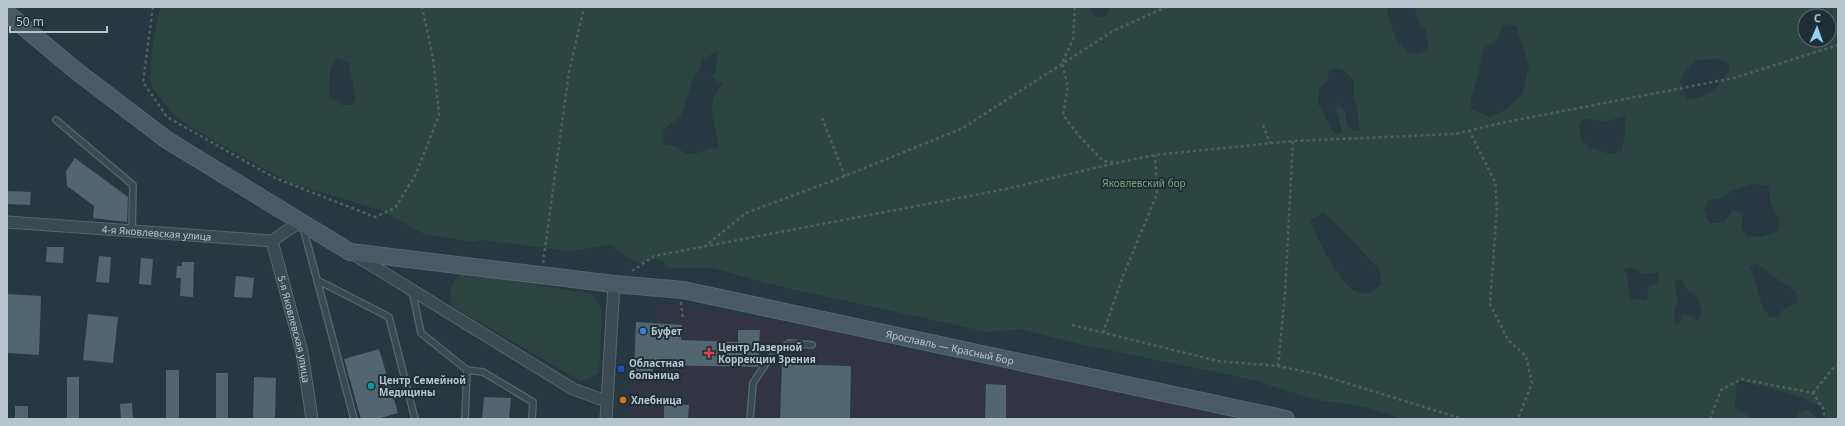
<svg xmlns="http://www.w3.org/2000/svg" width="1845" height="426" font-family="'Noto Sans',sans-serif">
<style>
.medical{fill:#323442}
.green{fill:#2b4641;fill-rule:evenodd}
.building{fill:#51666e}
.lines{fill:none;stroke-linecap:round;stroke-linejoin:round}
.lane-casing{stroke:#58676e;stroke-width:8}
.street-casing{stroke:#58676e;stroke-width:13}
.secondary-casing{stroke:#58676e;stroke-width:18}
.path{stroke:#4a625f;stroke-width:2.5;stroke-dasharray:3 3;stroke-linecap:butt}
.lane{stroke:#3a4a51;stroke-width:5.5}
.street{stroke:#3a4a51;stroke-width:11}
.secondary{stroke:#485a64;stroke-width:16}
.shop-dot{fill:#3f7fe0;stroke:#1f2f36;stroke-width:1.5}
.health-dot{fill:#e0444e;stroke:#1f2f36;stroke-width:1.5}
.transit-dot{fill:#1a4fb4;stroke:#1f2f36;stroke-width:1.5}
.culture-dot{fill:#0f9aa8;stroke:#1f2f36;stroke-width:1.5}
.food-dot{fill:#e8710a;stroke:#1f2f36;stroke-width:1.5}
.labels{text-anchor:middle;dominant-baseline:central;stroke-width:4;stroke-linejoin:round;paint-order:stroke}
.park-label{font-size:10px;fill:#77a175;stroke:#1f2f36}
.street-label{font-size:10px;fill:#b7c4cb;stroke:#1f2f36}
.poi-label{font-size:10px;font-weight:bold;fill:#b7c4cb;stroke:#1f2f36;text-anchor:start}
</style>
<rect width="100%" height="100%" fill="#263941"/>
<!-- medical -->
<path class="medical" d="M657,304l24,1 132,21 152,36 48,5 231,52h-617l1,-23 5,-22 21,1z"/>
<!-- green -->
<path class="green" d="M160,7h928l7,10 12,-1 3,-9h278l-1,4 9,30 14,13h11l8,-8 -4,-18 -7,-7 -3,-14 19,2 5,-2h399v412h-12v-10l-33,-15 -56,-14 -2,27 17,12h-349l-34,-11 -56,-9 -59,-19 -175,-36 -58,-15 -33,3 -219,-48 -56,-16h-44l-6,-7 -10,-2 -15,5 -28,-19 -40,6 -89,-11 -7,2 -50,-8 -41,-23 -95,-29 -98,-55 -17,-13 -21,-27 -2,-10 2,-27zM1805,16h24v24h-24zM1504,24l12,2 13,39 -6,28 -18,17 -15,7 -19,-8v-12l8,-24 3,-23 15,-11zM717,52l-1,19 -5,6 12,7c-3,4 -7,9 -9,13 -6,17 4,33 4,50l-24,7h-9l-9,-8 -12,-2 -2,-13 18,-15 5,-11 7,-25 8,-11 2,-10zM338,57l11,6 7,35 -4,7h-11l-12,-10c0,-13 -1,-28 9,-38zM1717,59l12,6v6c-13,17 -19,27 -42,28l-7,-19 8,-12 8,-8zM1337,68l8,3 9,9 -1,19 4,8 3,24h-7l-7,-8 -1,-12 -7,-8 -3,4 7,25 -6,2c-10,-8 -9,-19 -18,-30l1,-14 8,-9 2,-9zM1625,116v16l-3,19 -12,3 -18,-5 -10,-9 -3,-13 4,-8 24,2zM1751,184l17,1 3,19 9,16 -2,11 -16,6 -14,-1 -6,-7v-15l-9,-4 -9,13h-15l-5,-13 3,-9 16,-3 8,-7zM1323,213c22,16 37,38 57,57l1,15 -14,9c-4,-1 -9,-2 -12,-3 -15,-6 -40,-56 -45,-71zM1755,263l41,29 1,10 -13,7 -7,8h-7l-8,-10 -5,-20 -7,-20zM1631,267l11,7 16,-2 1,10 -11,6 -1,12 -17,-1c-2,-11 -1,-19 -6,-30zM1680,279l8,12 9,6 5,14 -5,10 -6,-5 -8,-2 -2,8 -6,3 -1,-13 4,-12 -4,-19z
M464,273l127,21 11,15 -3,65 -19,7 -128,-75c-3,-18 -3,-22 12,-33z
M1808,409l9,10h-20v-5z"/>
<!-- building -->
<path class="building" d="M75,158l53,39 -1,25 -34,-4 1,-12 -27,-20 -1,-15z
M7,191l24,1 -1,13 -23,-1z
M47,247h17l-1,16 -17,-1z
M99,256l12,1 -2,26 -13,-1z
M141,258l12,1 -2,26 -12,-1z
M182,262h12l-1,35 -13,-1 1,-18h-5l1,-12h5z
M236,276l18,2 -2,20 -18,-1z
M7,294l34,2 -2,59 -32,-2z
M88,314l30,3 -5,46 -30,-3z
M636,322l46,3 -1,15 57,2v-12h22l-2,37 -105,-2 -1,8h-18z
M379,349l19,64 -21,6h-16l-17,-60z
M782,364l69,2 -1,53h-70z
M166,370h13v49h-13z
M216,373h12v46h-12z
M67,377h12v42h-12z
M254,377l22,1 -1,41h-22z
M986,384l20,1v34h-21z
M484,397l27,1 -2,21h-27z
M132,403l1,16h-12l-1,-15z
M664,404l25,1 -1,14h-24z
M15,406h13v13h-13z"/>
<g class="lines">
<defs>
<path id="lane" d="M56,120l77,65 -1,46
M303,227l51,192
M317,280l72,37 26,102
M412,290l9,43 46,37 -2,49
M467,370l16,2 50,30 -1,17
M750,419l3,-36 16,-24 20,-16 23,2"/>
<g id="street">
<path id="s1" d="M7,222l265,19 29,-20"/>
<path id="s2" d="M272,241l30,111 10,67"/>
<path d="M355,255l218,134 33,12"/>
<path d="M606,419l8,-135"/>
</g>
<g id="secondary">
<path id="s3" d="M7,13l68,57 92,70 183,112 264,32 69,6 603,129"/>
</g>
</defs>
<!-- lane casing -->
<use href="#lane" class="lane-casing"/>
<!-- street casing -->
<use href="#street" class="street-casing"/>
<!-- secondary casing -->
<use href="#secondary" class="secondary-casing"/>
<!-- path -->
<path class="path" d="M153,7l-10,75 24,35 108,61 100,39 20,-9 21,-34 23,-59 -6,-57 -11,-51
M1075,7l-2,33 -11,23 6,23 -5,29 17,22 23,24 10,1
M822,118l23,58
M1263,125l7,18
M1469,130l26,52 2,26 -7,96 18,36 18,16 6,27 -14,36
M704,247l42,-34 99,-37 118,-48 150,-97 53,-24
M543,263l26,-191 15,-65
M632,271l22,-15 352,-67 110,-26 39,-8 138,-14 162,-7 46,-11 233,-45 104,-33
M681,302l2,17
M1072,325l146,36 60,5 39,8 146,45
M1103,333l20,-57 34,-82 -2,-39
M1278,366l7,-73 8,-152
M1813,393l21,-26 4,-1
M1710,419l11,-29 20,-11 72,14 11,17v9"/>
<!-- lane -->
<use href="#lane" class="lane"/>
<!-- street -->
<use href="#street" class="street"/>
<!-- secondary -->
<use href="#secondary" class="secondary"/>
</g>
<!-- markers -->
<circle class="shop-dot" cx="643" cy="331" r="4"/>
<path class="health-dot" d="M707 347h4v4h4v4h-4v4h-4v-4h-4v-4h4z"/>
<rect class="transit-dot" x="617" y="365" width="8" height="8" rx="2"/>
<circle class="culture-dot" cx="371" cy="386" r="4"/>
<circle class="food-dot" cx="623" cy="400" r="4"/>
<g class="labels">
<!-- park labels -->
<g class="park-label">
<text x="1144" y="183">Яковлевский бор</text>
</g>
<!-- street labels -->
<g class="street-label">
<text stroke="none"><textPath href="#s1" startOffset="150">4-я Яковлевская улица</textPath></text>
<text stroke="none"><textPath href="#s2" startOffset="91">5-я Яковлевская улица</textPath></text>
<text stroke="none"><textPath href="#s3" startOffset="1027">Ярославль — Красный Бор</textPath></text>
</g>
<!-- poi labels -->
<g class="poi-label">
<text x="651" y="331">Буфет</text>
<text x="718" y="347">Центр Лазерной<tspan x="718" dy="12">Коррекции Зрения</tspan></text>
<text x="629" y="363">Областная<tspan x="629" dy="12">больница</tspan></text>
<text x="379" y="380">Центр Семейной<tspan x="379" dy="12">Медицины</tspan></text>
<text x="631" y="400">Хлебница</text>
</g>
</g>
<!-- border -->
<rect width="1845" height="426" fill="none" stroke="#b7c4cb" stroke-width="16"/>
<!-- north arrow -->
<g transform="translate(1817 28) rotate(2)"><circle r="19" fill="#1f2f36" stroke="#5c6b72"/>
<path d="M0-3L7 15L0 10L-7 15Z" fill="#90d2f8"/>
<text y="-6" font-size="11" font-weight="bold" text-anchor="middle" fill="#b7c4cb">С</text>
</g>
<!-- scale -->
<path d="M10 26v6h97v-6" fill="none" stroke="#b7c4cb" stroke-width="2"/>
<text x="16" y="26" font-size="12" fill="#b7c4cb" stroke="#1f2f36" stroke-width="3" paint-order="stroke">50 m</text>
</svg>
